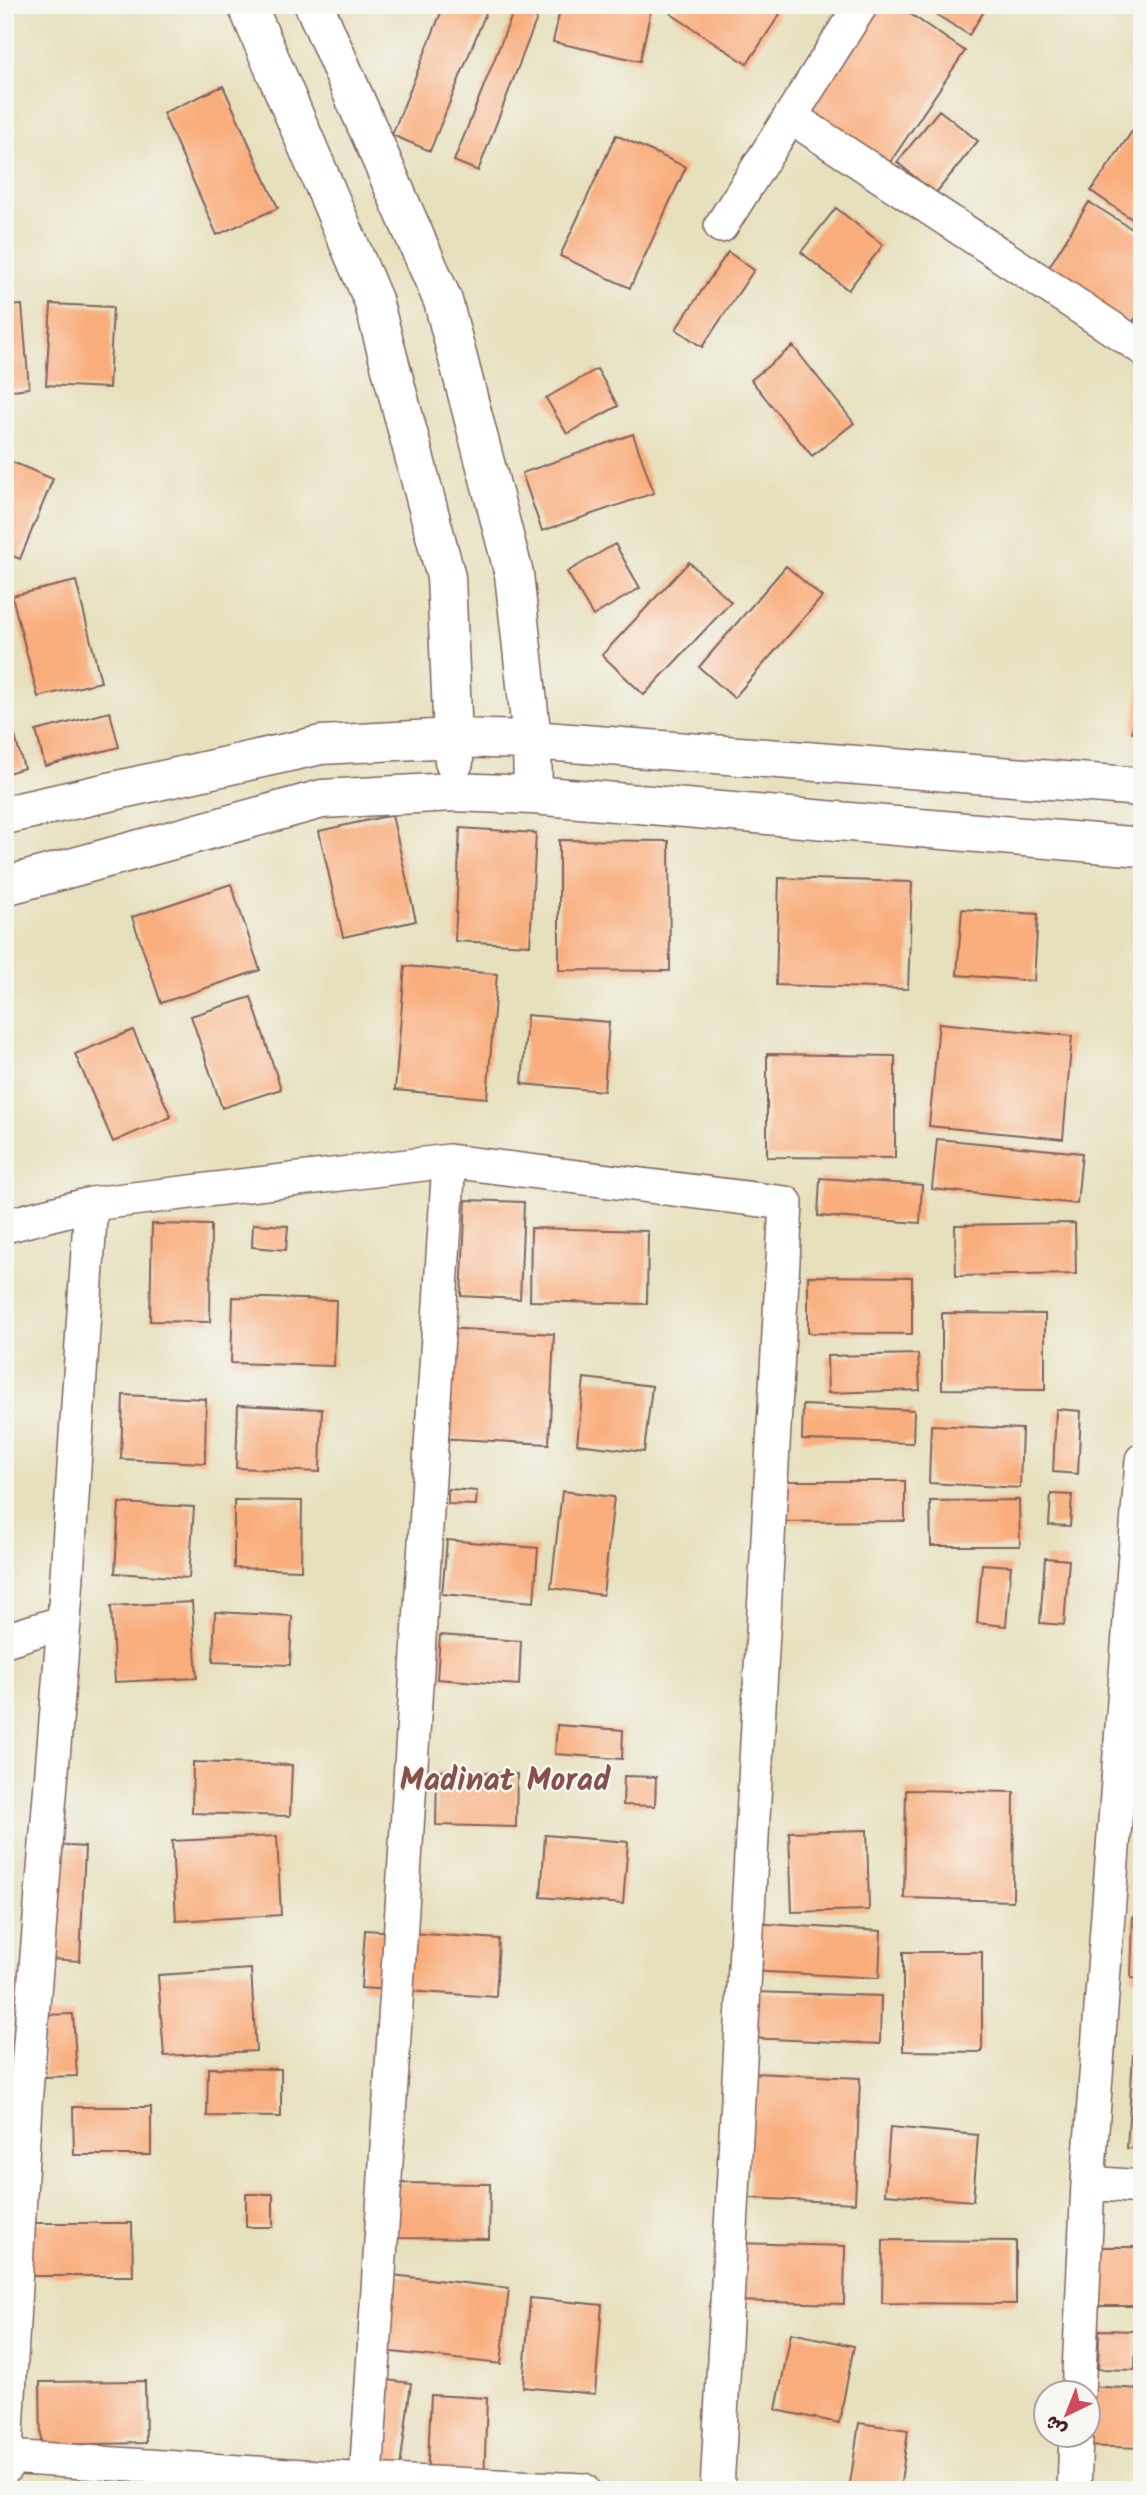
<svg xmlns="http://www.w3.org/2000/svg" width="1147" height="2495" font-family="Kalam,'Playpen Sans Arabic',sans-serif">
<style>
.building{fill:#f9ad7d}
.lines{fill:none;stroke-linecap:round;stroke-linejoin:round}
.street-casing{stroke:#81635e;stroke-width:36}
.secondary-casing{stroke:#81635e;stroke-width:41}
.street{stroke:#fff;stroke-width:33}
.secondary{stroke:#fff;stroke-width:38}
.labels{text-anchor:middle;dominant-baseline:central;stroke-width:5;stroke-linejoin:round;paint-order:stroke}
.district-label{font-size:32px;font-weight:bold;fill:#875148;stroke:#f6f6f2}
</style>
<rect width="100%" height="100%" fill="#f6f6f2"/>
<filter id="ink" filterUnits="userSpaceOnUse"><feTurbulence type="fractalNoise" baseFrequency=".0143" numOctaves="2"/><feDisplacementMap in="SourceGraphic" scale="14" xChannelSelector="R" yChannelSelector="G"/><feConvolveMatrix kernelMatrix="1 2 1 2 8 2 1 2 1" color-interpolation-filters="sRGB"/></filter>
<filter id="wash" filterUnits="userSpaceOnUse"><feTurbulence type="fractalNoise" baseFrequency=".00686" numOctaves="4" result="noise"/><feDisplacementMap in="SourceGraphic" scale="28" xChannelSelector="R" yChannelSelector="G"/><feGaussianBlur stdDeviation="1.57" result="paint"/><feColorMatrix in="noise" values="0 0 0 0 0 0 0 0 0 0 0 0 0 0 0 0 0 1.4 0 .05"/><feComposite in="paint" operator="in"/></filter>
<g filter="url(#wash)">
<rect width="100%" height="100%" fill="#e7e0bd"/>
<g id="blocks">
<!-- building -->
<path class="building" d="M444,5h45l-59,146 -38,-16z
M516,5h26l-64,166 -24,-10z
M561,5h91l-12,56 -87,-19z
M677,5h90l13,9 -33,50 -76,-50z
M872,5h25l68,46 -76,113 -85,-57z
M921,5h67l-19,30z
M223,86l55,122 -61,27 -54,-122z
M939,110l39,31 -43,53 -38,-32z
M1142,117v109l-51,-35z
M616,135l70,32 -56,121 -70,-32z
M1089,202l53,33v73l-11,17 -85,-53z
M836,208l47,37 -35,45 -47,-38z
M728,252l26,18 -52,77 -26,-18z
M51,304l62,3 -4,81 -63,-3z
M22,305l7,83 -24,3v-85z
M793,346l61,77 -42,33 -61,-76z
M597,369l21,37 -51,28 -21,-36z
M633,434l21,59 -112,38 -20,-58z
M5,459l48,20 -33,80 -15,-6z
M615,544l25,44 -47,28 -26,-44z
M689,562l42,40 -87,93 -42,-40z
M786,566l36,31 -88,101 -35,-31z
M76,581l25,101 -63,15 -26,-101z
M1140,681h2v53l-10,-2z
M6,705l18,63 -19,6v-68z
M110,712l9,35 -74,19 -9,-35z
M392,815l24,106 -73,16 -24,-106z
M460,828l76,5 -6,112 -75,-4z
M559,840l110,1 1,130 -111,-1z
M779,878l133,4 -4,107 -132,-4z
M231,884l29,86 -99,33 -29,-86z
M962,909l76,5 -4,67 -77,-6z
M405,966l92,8 -10,124 -92,-8z
M251,997l30,92 -59,19 -31,-92z
M527,1015l82,7 -5,69 -82,-7z
M939,1023l133,13 -9,103 -134,-13z
M133,1030l38,87 -58,25 -38,-88z
M767,1054l128,2v102l-128,-1z
M937,1139l145,14 -5,51 -145,-15z
M820,1178l102,7 -2,38 -102,-7z
M466,1200l58,2 -4,97 -59,-3z
M1075,1223l1,51 -120,2 -1,-51z
M152,1224l59,1 -1,97 -60,-1z
M253,1224l35,2 -2,24 -34,-3z
M531,1228l117,3 -1,73 -117,-3z
M808,1276l104,1v57l-104,-1z
M233,1297l103,3 -2,66 -103,-3z
M942,1313l103,1v76l-103,-1z
M442,1328l112,6 -5,110 -112,-6z
M918,1354l2,36 -92,3 -1,-37z
M584,1378l68,8 -8,66 -67,-8z
M123,1395l83,4 -1,64 -84,-4z
M238,1405l84,4 -2,63 -84,-4z
M803,1405l111,5 -1,33 -111,-3z
M1056,1409l25,2 -3,63 -25,-2z
M931,1425l91,4 -2,59 -91,-5z
M765,1481h140v40l-140,1z
M448,1489l29,2 -1,14 -28,-1z
M562,1491l52,6 -11,98 -52,-7z
M1051,1494l21,1 -2,31 -21,-1z
M234,1500l68,1 -1,69 -67,-2z
M1019,1500l1,46h-89l-1,-45z
M119,1503l75,4 -5,71 -74,-5z
M447,1540l91,8 -4,54 -92,-8z
M1045,1558l24,2 -5,65 -24,-2z
M982,1564l29,2 -5,60 -29,-3z
M192,1602l5,76 -82,4 -4,-76z
M215,1612l77,4 -2,49 -77,-3z
M440,1635l81,6 -2,44 -82,-6z
M557,1725l66,5 -1,29 -67,-5z
M193,1762l99,3 -2,51 -98,-3z
M437,1771l80,3 -1,53 -80,-2z
M624,1776l32,1 -1,29 -32,-1z
M906,1790l108,2 -1,109 -109,-3z
M867,1830l2,80 -77,2 -3,-80z
M545,1835l83,7 -5,62 -82,-7z
M277,1836l4,79 -105,6 -4,-80z
M40,1844l45,3 -5,114 -45,-3z
M1133,1917h9v62l-11,-1z
M751,1923l130,8 -2,47 -131,-7z
M365,1930l134,9 -3,58 -135,-9z
M903,1952h79v100l-79,-1z
M251,1969l5,82 -92,5 -6,-81z
M751,1992l130,4 -1,48 -131,-6z
M73,2014l4,62 -33,1 -4,-62z
M1133,2055h9v94l-15,-1z
M208,2068l73,1v48l-74,-1z
M754,2073l106,5 -5,125 -107,-5z
M73,2107h78v48h-77z
M890,2127l88,8 -5,66 -88,-7z
M397,2183l93,1 -1,55 -92,-1z
M246,2194h27v33h-27z
M17,2223h115l1,53h-115z
M883,2240l133,1v63l-134,-1z
M734,2243l111,3 -1,58 -112,-3z
M1078,2247h64v59h-65z
M373,2273l136,15 -8,76 -136,-15z
M530,2298l72,7 -7,89 -72,-7z
M1099,2330l37,1 -1,39 -37,-1z
M791,2333l63,13 -15,77 -63,-13z
M362,2377l49,6 -12,93 -48,-7z
M145,2381l1,62 -105,2 -1,-63z
M1084,2386l58,3v59l-60,-2 6,-10v-42z
M431,2395l56,3 -3,86 -57,-3z
M859,2423l49,7 -8,60h-51z"/>
</g>
</g>
<g filter="url(#ink)">
<use href="#blocks" fill-opacity="0" stroke="#81635e" stroke-width="2"/>
<g class="lines">
<defs>
<path id="street" d="M791,117l351,231
M721,226l140,-221
M5,1226l86,-22 358,-43 337,42 -69,1287
M5,1640l59,-18
M1088,2183l54,4
M1078,2394l10,-211 54,-723
M6,2457l360,23 217,10
M5,2468l20,-364 39,-482 27,-418
M366,2480l83,-1319
M1074,2490l2,-54"/>
<path id="secondary" d="M247,5l126,295 73,277 8,185
M314,5l129,296 71,273 18,166 1,55
M5,815l316,-70 132,-7 79,2 610,47
M5,886l317,-87 132,-7 79,3 609,52"/>
</defs>
<!-- street casing -->
<use href="#street" class="street-casing"/>
<!-- secondary casing -->
<use href="#secondary" class="secondary-casing"/>
<!-- street -->
<use href="#street" class="street"/>
<!-- secondary -->
<use href="#secondary" class="secondary"/>
</g>
</g>
<g class="labels">
<!-- district labels -->
<g class="district-label">
<text x="505" y="1781">Madinat Morad</text>
</g>
</g>
<!-- margin -->
<rect width="1147" height="2495" fill="none" stroke="#f6f6f2" stroke-width="28"/>
<!-- north arrow -->
<g transform="translate(1067 2414) rotate(223)"><circle r="33" fill="#f6f6f2" stroke="#b1a0a2" stroke-width="2"/>
<path d="M0-5L12 26L0 18L-12 26Z" fill="#d1495b"/>
<text y="-10" font-size="19" font-weight="bold" text-anchor="middle" fill="#4a1f2b">ش</text>
</g>
</svg>
